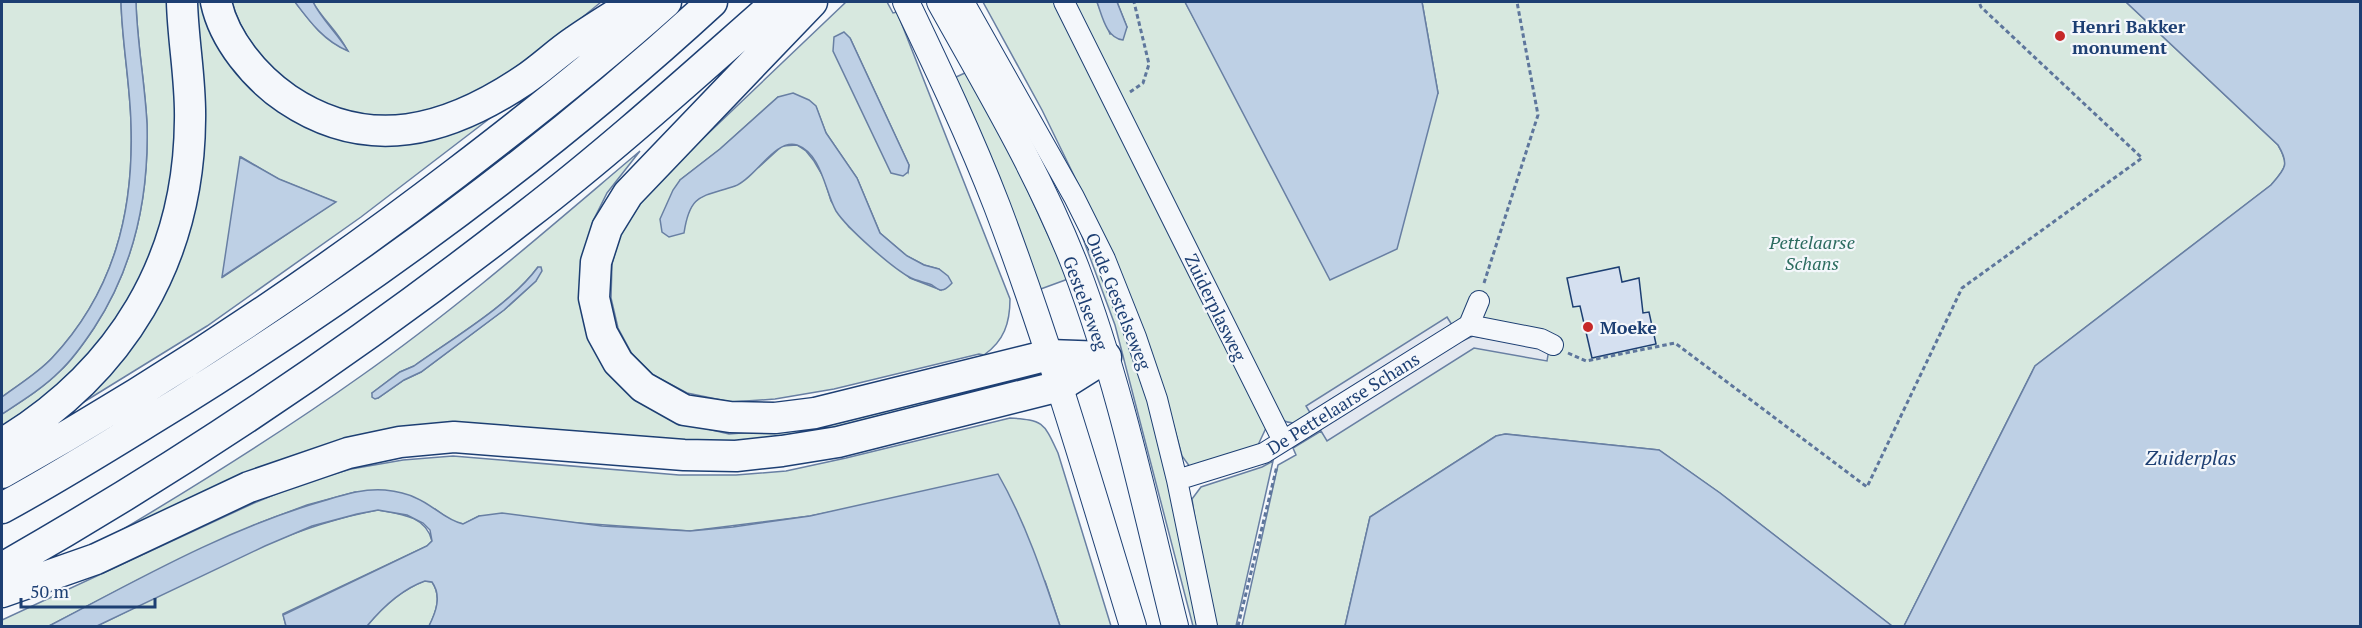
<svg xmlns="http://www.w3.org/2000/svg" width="2362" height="628" font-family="'PT Serif',serif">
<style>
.green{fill:#d7e8df;stroke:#687fa3;stroke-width:1.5;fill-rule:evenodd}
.parking{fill:#e3e8f0;stroke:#687fa3;stroke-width:1.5}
.water{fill:#bed0e5;stroke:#687fa3;stroke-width:1.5}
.building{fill:#d5e0f0;stroke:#1d3f73;stroke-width:1.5}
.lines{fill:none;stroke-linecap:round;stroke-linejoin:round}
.minor-casing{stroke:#1d3f73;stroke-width:22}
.major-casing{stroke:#1d3f73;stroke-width:28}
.highway-casing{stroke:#1d3f73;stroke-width:33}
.path{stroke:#5e769c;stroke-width:3;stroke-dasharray:4.5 3;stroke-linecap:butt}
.minor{stroke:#f4f7fb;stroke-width:20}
.major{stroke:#f4f7fb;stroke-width:26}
.highway{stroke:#f4f7fb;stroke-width:30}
.poi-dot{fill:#c62828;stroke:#f4f7fb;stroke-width:2}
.labels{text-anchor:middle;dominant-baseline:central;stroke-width:4.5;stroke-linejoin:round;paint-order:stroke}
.poi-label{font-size:18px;font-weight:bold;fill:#1d3f73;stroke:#f4f7fb;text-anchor:start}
.park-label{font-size:18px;font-style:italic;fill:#2c6c60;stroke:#f4f7fb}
.street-label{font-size:18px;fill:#1d3f73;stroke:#f4f7fb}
.water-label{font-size:20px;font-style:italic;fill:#1d3f73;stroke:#f4f7fb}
</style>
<rect width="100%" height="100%" fill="#f4f7fb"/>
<!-- green -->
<path class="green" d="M2,2h119c1,40 9,81 10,122 3,88 -17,168 -79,234 -14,15 -34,27 -50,39z
M136,2h32c0,39 9,79 9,118 -1,96 -38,192 -110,257 -20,19 -44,34 -65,50v-13c20,-13 41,-26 58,-43 13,-12 24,-28 34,-43 40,-61 55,-131 53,-204 -2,-41 -10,-81 -11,-122z
M189,2h19l14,35 133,99 177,-50 -171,131 -154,109 -154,95 118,-151zM241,157l37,22 57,23 -112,75z
M232,2h63c15,19 29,39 52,48 -8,-18 -25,-31 -34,-48h288c-85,70 -192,161 -304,86 -29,-20 -56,-52 -65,-86z
M846,2h41l6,11 4,-1 113,287c0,24 -6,42 -26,56l-5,-1 -145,35 -59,10 -44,3 -44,-9 -34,-18 -21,-21 -14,-26 -7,-30 1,-35 9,-30 21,-32 33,-36zM850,38l59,127 -1,7zM778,97l38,10 10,26 31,45 23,55 27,23 17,9 15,4 2,21 -31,-12 -61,-51 -18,-26 -7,-23 -10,-17 -8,-10 -9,-6 -15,1 -23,21 -32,21 -20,5 -14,10 -6,12 -7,-35 40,-31z
M983,2h75l208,426 -8,17 -68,22 -8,-11 -16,-58 -84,-206 -40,-82z
M1073,2h24l13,32 17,-7 -10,-25h68l24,44 229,47 -16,-91h704l152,143c12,20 7,24 -7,40l-236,181 -131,260h-12l-172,-133 -61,-43 -153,-16 -10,2 -126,81 -25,109h-103l36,-161 18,-10 -3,-7 28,-17 7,9 -21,-34 5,10c-11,6 -18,10 -30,4z
M967,72l46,86 55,121 -30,11 -84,-212z
M640,151l-33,42 -14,28 -9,35 3,43 95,124 47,11 50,-4 208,-48 2,8 -146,39 -111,16 -278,-15 -395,137c103,-60 205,-122 302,-191 98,-69 188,-148 279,-225zM538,267l-2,14 -32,29 -83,62 -17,8 -26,18 -6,-5 28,-21 14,-6c38,-27 97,-62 124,-99z
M1072,209l29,51 43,117 60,249h-11l-78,-301z
M1010,418c34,2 34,5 48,35l53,173h-51l-15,-45 -179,-76 -56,11 -120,15 -211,-15 -15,8 -11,-2 -18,-13 -80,-17 -48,13 -48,18 -123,58 -87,45h-47v-6l252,-117 49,-20 48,-14 52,-9 50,-4 226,19h57l50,-4 60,-13z
M1273,461l-37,165h-21l-15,-74 -8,-53 9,-12 61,-20z
M378,510c23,4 48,6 54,31l-5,5 -144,68 3,12h-189c91,-44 182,-98 281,-116z
M424,581l8,1c10,14 4,30 -3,44h-62c15,-19 35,-36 57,-45z"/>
<!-- parking -->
<path class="parking" d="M1447,317l15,24 11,-5 76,13 -2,12 -73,-13 -147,93 -21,-35z"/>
<!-- water -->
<path class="water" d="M121,2h15c1,41 9,81 11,122 2,73 -13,143 -53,204 -10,15 -21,31 -34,43 -17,17 -38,30 -58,43v-17c16,-12 36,-24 50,-39 62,-66 82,-146 79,-234 -1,-41 -9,-82 -10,-122z
M295,2h18c9,18 24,31 35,49 -24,-10 -38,-29 -53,-49z
M1097,2h20l10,25 -4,13c-17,-2 -21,-25 -26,-38z
M1185,2h237l16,91 -41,156 -67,31z
M2126,2h234v624h-456l131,-260 236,-181c14,-16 19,-20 7,-40z
M844,32l6,6 59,127 -1,7 -5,4 -12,-3 -58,-122 1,-14z
M793,93l16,7 7,6 10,27 31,45 23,55 27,23 17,9 15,4 9,7 4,7c-3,3 -7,8 -12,7 -3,-1 -5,-3 -8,-5 -7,-3 -15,-4 -21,-7 -19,-10 -64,-50 -75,-67 -11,-19 -14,-57 -39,-66 -22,-7 -42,34 -62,41 -33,11 -45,7 -51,47l-15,4 -7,-5 -2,-13 13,-29 7,-10 40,-31 58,-52z
M240,157l39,22 57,23 -114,75z
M538,267h3l1,4 -6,10 -32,29 -83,62 -17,8 -26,18 -3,1 -3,-2v-4l28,-21 14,-6c38,-27 97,-62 124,-99z
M1505,434l154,16 61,43 172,133h-547l25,-109 126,-81z
M998,474c27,47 45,101 62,152h-631c7,-14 13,-30 3,-44l-7,-1c-23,8 -43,27 -58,45h-81l-3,-11 144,-69 5,-5 -2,-11 -7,-7 -16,-8 -29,-5 -21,4 -45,12 -47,20 -168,80h-48c88,-46 177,-97 274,-125 20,-6 41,-13 62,-11 10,1 23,4 31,8 17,7 29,22 47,26l16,-8 23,-3 100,13 88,5 43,-4 77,-11z"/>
<!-- building -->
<path class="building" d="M1619,267l3,15 17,-4 4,35 6,-1 7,32 -64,14 -12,-52 -7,1 -6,-29z"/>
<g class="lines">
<defs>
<path id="minor" d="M964,2l110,195 31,62 31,78 21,62 20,81 30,146
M1064,2l219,439
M1469,325l72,14 12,6
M1177,480l87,-27 205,-128 10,-24"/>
<path id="major" d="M906,2c32,67 64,134 91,204 52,137 93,279 136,420
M940,2c48,86 100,173 136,266 44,116 69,238 99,358"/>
<path id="highway" d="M216,2c8,38 39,75 71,97 82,55 161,32 237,-19 18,-12 33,-27 51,-39 20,-14 40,-26 61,-39
M812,2l-184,192 -21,34 -11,34 -2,36 8,35 16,29 25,25 41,23 46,7 45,1 40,-5 234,-58 57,2
M2,444c119,-72 187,-183 188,-324 1,-39 -7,-79 -8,-118
M2,473c159,-89 309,-189 454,-300 72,-55 143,-111 210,-171
M2,508c61,-33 119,-70 178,-106 188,-118 369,-250 532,-400
M2,568c183,-104 359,-223 525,-353 87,-67 168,-141 250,-213
M2,592l94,-33 153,-72 99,-34 52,-11 54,-5 230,18 52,1 46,-5 56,-9 222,-56 46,-29"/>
</defs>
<!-- minor casing -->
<use href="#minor" class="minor-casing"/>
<!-- major casing -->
<use href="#major" class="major-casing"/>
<!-- highway casing -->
<use href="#highway" class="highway-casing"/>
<!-- path -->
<path class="path" d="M1130,92l13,-9 6,-19 -15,-62
M1484,283l54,-168 -21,-113
M1568,353l18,8 89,-18 192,144 95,-199 180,-130 -161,-151 -2,-5
M1238,626l39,-160"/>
<!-- minor -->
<use href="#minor" class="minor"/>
<!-- major -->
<use href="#major" class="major"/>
<!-- highway -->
<use href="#highway" class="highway"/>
</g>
<!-- markers -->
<g class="poi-dot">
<circle cx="2060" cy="36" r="6"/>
<circle cx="1588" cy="327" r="6"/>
</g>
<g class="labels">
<!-- poi labels -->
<g class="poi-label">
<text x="2072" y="26">Henri Bakker<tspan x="2072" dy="21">monument</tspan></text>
<text x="1600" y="327">Moeke</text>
</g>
<!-- park labels -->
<g class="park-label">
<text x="1812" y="242">Pettelaarse<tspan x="1812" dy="21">Schans</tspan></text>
</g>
<!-- street labels -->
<g class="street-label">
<text transform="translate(1119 301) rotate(68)">Oude Gestelseweg</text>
<text transform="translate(1086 303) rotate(70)">Gestelseweg</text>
<text transform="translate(1216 307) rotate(64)">Zuiderplasweg</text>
<text transform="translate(1343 403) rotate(-32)">De Pettelaarse Schans</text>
</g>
<!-- water labels -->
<g class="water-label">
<text x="2191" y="457">Zuiderplas</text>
</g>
</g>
<!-- border -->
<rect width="2362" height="628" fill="none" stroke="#1d3f73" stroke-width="6"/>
<!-- scale -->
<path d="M21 598v9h134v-9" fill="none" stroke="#1d3f73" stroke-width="3"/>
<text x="30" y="598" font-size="18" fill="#1d3f73" stroke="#f4f7fb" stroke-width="4.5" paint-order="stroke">50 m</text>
</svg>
